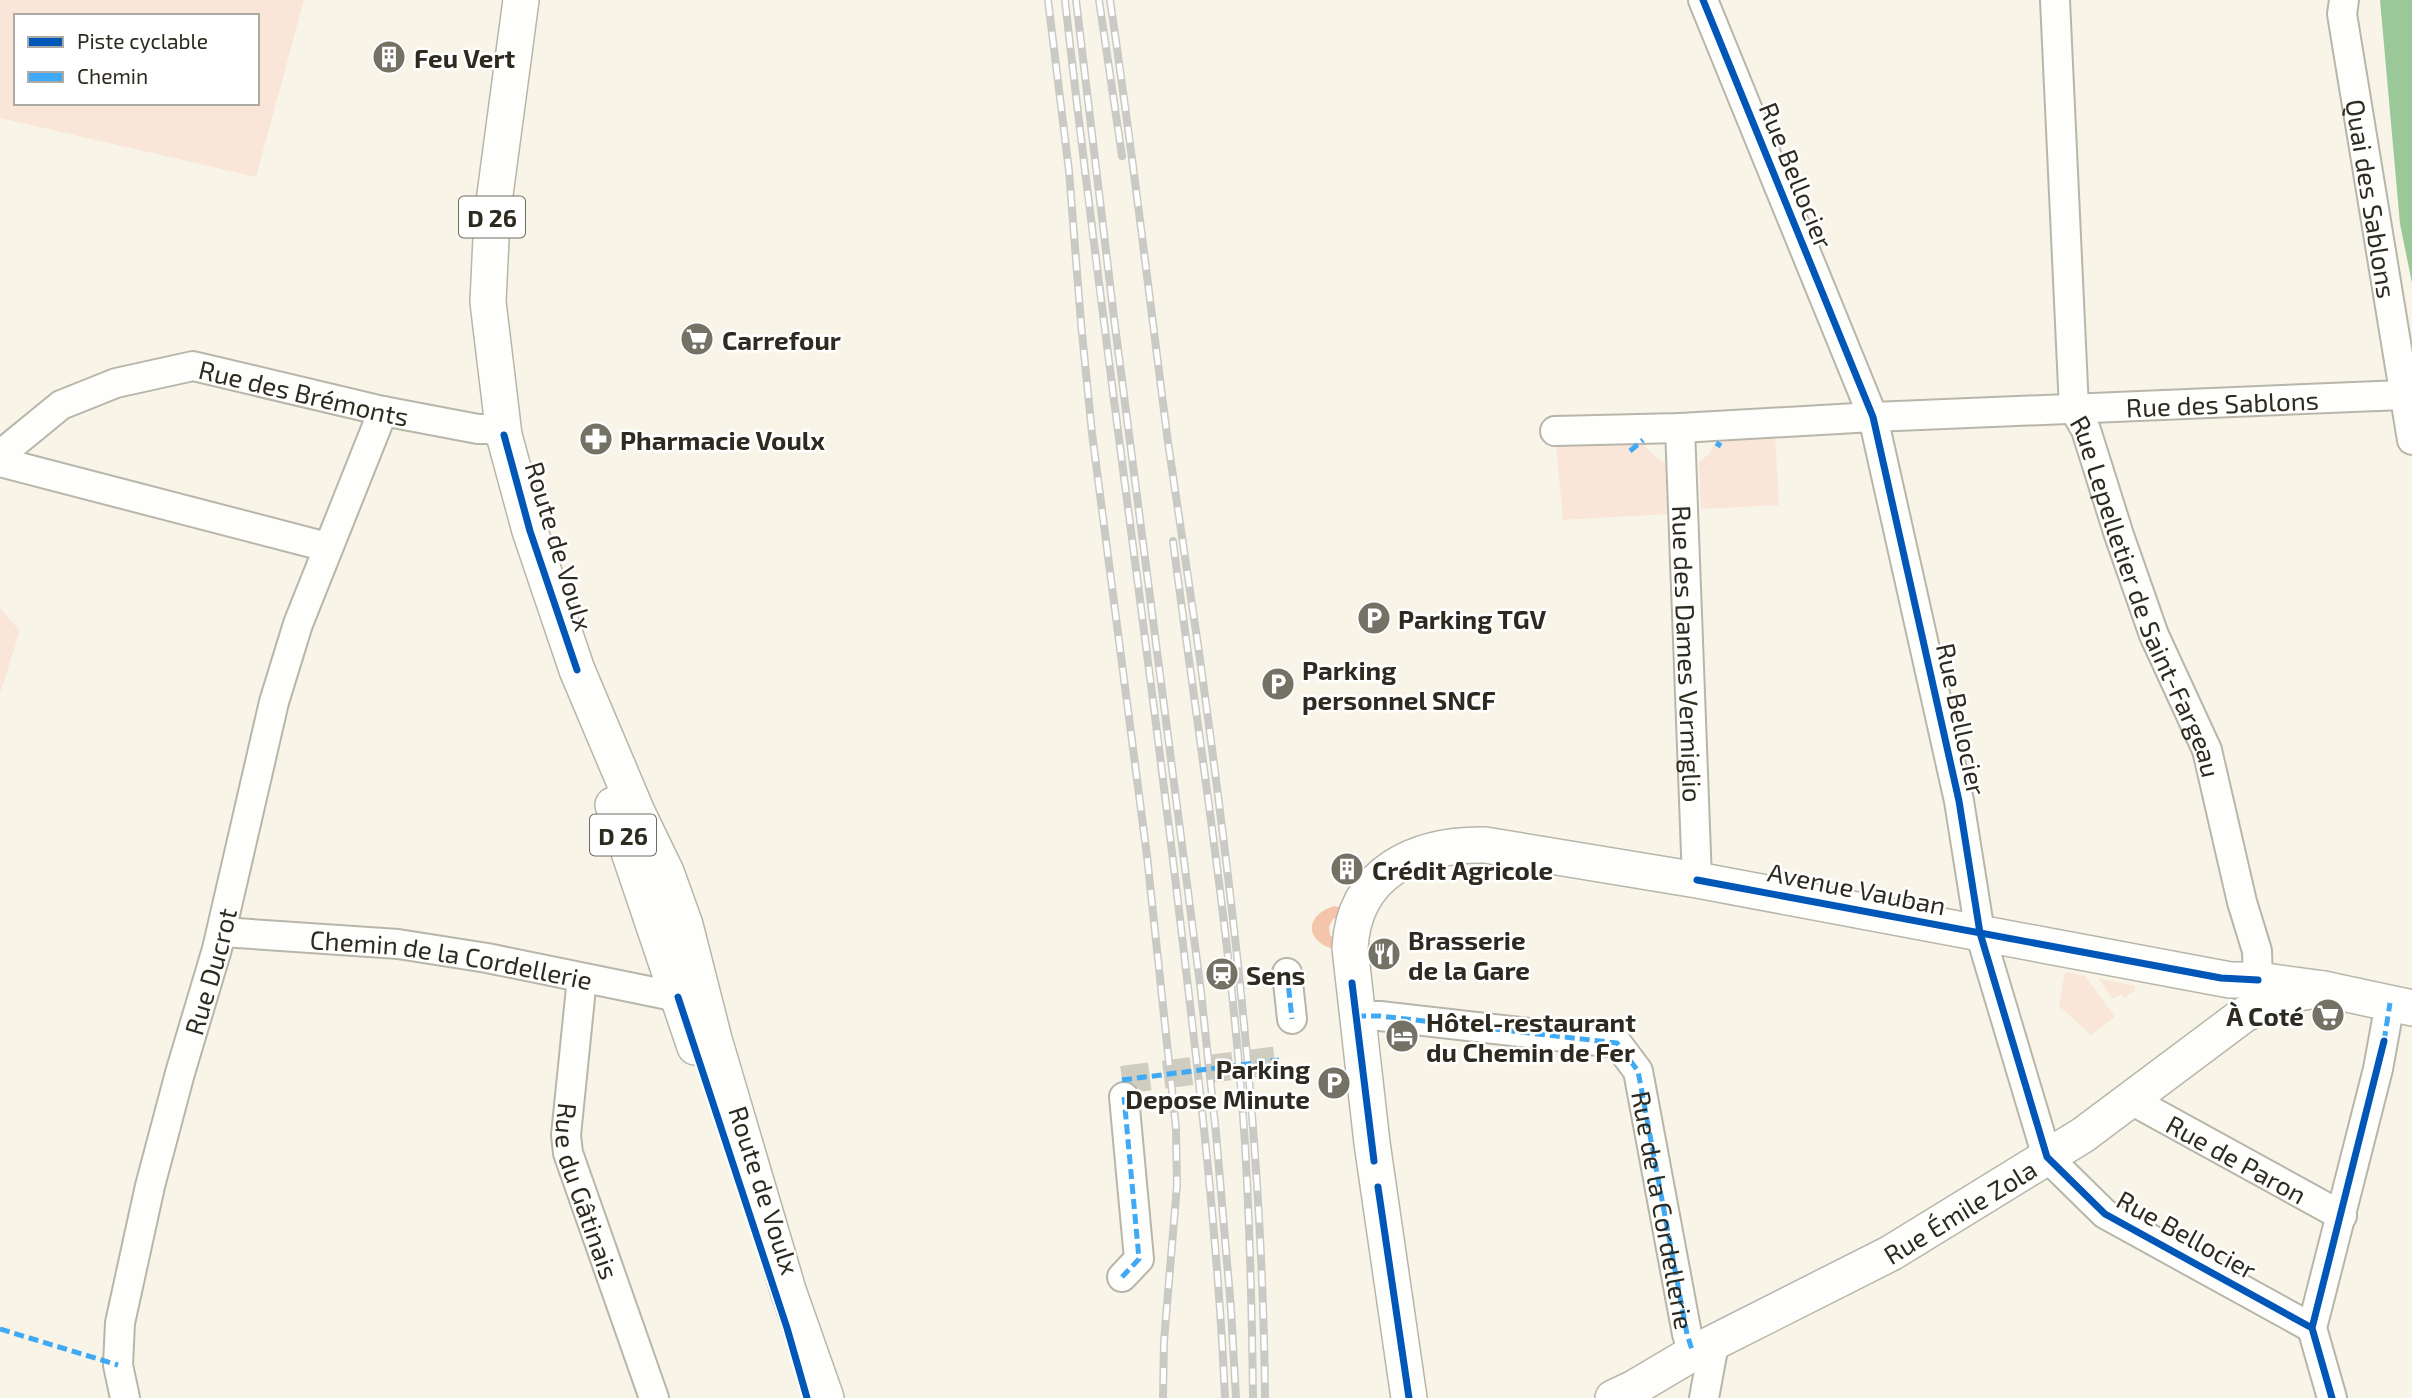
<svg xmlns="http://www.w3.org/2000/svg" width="2412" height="1398" font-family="'Exo 2',sans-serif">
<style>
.green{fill:#f9e6d8;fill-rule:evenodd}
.forest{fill:#f4c5aa}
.water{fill:#9bc898}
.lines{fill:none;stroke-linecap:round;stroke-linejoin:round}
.minor-tunnel{stroke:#cfccc0;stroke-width:28;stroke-dasharray:28 14;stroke-linecap:butt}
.minor-casing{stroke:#b8b6aa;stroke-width:32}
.major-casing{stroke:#b8b6aa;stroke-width:38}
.minor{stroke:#fefefc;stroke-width:28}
.major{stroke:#fefefc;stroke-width:35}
.rail-casing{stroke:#c9c9c5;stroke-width:8}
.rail{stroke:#fff;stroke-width:5;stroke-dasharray:16;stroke-linecap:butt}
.quiet{stroke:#3fa9f5;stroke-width:5;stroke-dasharray:10 5;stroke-linecap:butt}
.cycleway-casing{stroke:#fff;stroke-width:11}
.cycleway{stroke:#0057b8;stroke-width:7}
.labels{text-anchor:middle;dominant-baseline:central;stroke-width:5;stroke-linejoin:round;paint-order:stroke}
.shield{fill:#fff;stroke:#6c6a62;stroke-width:2}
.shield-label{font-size:24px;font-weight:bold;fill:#2d2a1f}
.poi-label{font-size:26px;font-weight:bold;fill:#2d2a1f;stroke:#fff;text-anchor:start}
.street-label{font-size:26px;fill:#2d2a1f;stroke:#fff}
</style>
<rect width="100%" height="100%" fill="#f8f5e8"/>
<!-- green -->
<path class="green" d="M0,0h304l-48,177 -256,-59zM16,16h241v87h-241z
M1775,434l4,71 -78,4 -2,-47 10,-8 10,-19z
M1643,440c4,11 13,18 23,23l1,51 -104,6 -7,-76z
M0,608l20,23 -20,62z
M2065,972l20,4 30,41 -24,18 -32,-29z
M2098,978l37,8 -1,5 -10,7 -3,-4 -8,5z"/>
<!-- forest -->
<path class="forest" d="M1334,906l10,2 -2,8 -9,3 -4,8 1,8 6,5 -2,9c-29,-7 -30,-34 0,-43z"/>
<!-- water -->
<path class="water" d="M2380,0h32v283l-12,-59z"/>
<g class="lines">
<!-- minor-tunnel -->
<path class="minor-tunnel" d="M1122,1080l157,-20"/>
<defs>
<g id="minor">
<path d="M1703,0l170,417 86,384 21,132 67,224 58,57 207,114"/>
<path id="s1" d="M2055,0l19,409 12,21 33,105 35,100 53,115 35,152 15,49 1,29"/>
<path id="s2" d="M2344,0l-2,14 70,426"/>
<path id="s3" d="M1680,428l17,452"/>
<path id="s4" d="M1555,431l125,-3 193,-11 530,-22"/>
<path id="s5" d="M0,455l61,-50 55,-22 77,-17 190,45 95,18h11l15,6"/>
<path d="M0,462l327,85"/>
<path id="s6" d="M222,932l176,12 89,14 191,39"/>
<path d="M1287,973l5,46"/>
<path id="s7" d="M582,978l-16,157 2,18 86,245"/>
<path d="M1356,1016h24l237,27 21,28 49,263 6,19"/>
<path id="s8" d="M2131,1100l211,116"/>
<path d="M1122,1277l17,-18 -15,-162"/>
<path id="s9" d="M125,1398l-7,-33 2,-42 30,-137 30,-113 37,-124 57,-247 24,-78 85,-213"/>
<path d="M1704,1398l10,-54"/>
<path d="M2332,1398l-20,-70 66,-259 12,-66"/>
</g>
<g id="major">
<path d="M521,0l-29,217 -4,85 16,133 26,96 47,139 60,142 29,60 19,53 29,114 74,251 38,108"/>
<path d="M613,805l82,242"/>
<path d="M1409,1398l-37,-255 -22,-195c4,-76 66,-104 135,-103l212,35 533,100h28l66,9"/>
<path id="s10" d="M1613,1398l21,-10 59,-35 198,-100 192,-118 159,-119 29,-17 14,-4 39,-6 88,19"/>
</g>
</defs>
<!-- minor casing -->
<use href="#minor" class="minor-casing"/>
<!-- major casing -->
<use href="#major" class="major-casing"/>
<!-- minor -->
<use href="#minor" class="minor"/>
<!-- major -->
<use href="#major" class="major"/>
<defs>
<path id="rail" d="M1048,0l21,171 12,152 11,110 55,423 29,272 1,57 -13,156 -1,57
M1065,0c34,307 79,613 115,919 19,160 38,319 45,479
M1076,0l38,318 87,674 15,141 15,176 5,89
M1099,0l23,156
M1110,0c22,147 39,295 58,442 10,70 21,140 31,210 34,247 64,496 66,746
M1173,541c26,201 59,401 72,603 5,85 7,170 8,254"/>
</defs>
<!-- rail casing -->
<use href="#rail" class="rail-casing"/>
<!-- rail -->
<use href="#rail" class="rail"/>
<!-- quiet -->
<g class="quiet">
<path d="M1716,443l5,3"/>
<path d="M1630,451l13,-11"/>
<path d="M1287,973l5,46"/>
<path id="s11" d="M1356,1016h24l237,27 21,28 49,263 6,19"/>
<path d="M2384,1041l6,-38"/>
<path d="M1122,1080l157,-20"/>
<path d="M1122,1277l17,-18 -15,-162"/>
<path d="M0,1329l118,36"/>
</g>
<defs>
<path id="cycleway" d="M1703,0l170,417 86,384 21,132 67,224 58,57 207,114
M504,435l26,96 47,139
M1697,880l524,98 37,2
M1352,983l22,178
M678,997l109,331 20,70
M1378,1187l31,211
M2332,1398l-20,-70 72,-287"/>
</defs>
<!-- cycleway casing -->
<use href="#cycleway" class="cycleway-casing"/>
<!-- cycleway -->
<use href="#cycleway" class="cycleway"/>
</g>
<!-- icons -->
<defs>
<symbol id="building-disc" viewBox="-11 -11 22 22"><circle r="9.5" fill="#747165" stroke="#fff"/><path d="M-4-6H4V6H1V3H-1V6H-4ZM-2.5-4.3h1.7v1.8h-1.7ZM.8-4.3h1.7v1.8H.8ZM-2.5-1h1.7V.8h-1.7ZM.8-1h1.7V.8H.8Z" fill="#fff"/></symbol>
<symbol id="supermarket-disc" viewBox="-11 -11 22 22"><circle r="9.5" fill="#747165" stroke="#fff"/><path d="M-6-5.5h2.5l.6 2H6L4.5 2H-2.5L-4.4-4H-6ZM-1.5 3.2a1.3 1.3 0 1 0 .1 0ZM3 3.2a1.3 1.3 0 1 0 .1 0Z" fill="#fff"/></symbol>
<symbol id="pharmacy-disc" viewBox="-11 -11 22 22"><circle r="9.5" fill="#747165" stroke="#fff"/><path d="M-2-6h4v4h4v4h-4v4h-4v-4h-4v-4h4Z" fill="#fff"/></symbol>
<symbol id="parking-disc" viewBox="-11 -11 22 22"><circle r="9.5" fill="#747165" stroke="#fff"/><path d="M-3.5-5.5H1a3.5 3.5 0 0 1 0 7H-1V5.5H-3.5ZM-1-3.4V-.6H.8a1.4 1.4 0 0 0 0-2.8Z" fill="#fff"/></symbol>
<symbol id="restaurant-disc" viewBox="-11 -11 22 22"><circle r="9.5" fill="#747165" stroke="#fff"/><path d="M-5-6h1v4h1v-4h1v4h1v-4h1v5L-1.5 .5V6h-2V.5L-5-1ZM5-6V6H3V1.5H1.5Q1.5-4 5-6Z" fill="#fff"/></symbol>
<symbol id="station-disc" viewBox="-11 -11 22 22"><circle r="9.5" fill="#747165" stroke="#fff"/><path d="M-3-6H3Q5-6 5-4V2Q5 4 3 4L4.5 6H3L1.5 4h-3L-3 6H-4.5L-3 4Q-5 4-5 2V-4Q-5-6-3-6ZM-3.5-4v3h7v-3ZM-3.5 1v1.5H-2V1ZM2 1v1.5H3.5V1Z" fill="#fff"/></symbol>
<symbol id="hotel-disc" viewBox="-11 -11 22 22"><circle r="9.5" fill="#747165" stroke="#fff"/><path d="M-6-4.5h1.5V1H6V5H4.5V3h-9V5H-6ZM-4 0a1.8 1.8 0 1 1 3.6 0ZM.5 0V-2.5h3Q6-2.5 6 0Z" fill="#fff"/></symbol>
</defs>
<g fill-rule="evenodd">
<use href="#building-disc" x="370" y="38" width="38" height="38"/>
<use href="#supermarket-disc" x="678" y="320" width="38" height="38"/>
<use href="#pharmacy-disc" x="577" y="420" width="38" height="38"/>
<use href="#parking-disc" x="1355" y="599" width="38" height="38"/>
<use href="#parking-disc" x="1259" y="665" width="38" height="38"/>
<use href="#building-disc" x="1328" y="850" width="38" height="38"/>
<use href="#restaurant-disc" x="1365" y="935" width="38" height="38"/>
<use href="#station-disc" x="1203" y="955" width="38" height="38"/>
<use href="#supermarket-disc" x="2309" y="996" width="38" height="38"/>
<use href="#hotel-disc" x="1383" y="1017" width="38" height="38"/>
<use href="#parking-disc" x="1315" y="1064" width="38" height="38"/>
</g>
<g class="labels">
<!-- shield labels -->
<g class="shield">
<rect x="459" y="196.5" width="66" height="41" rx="5"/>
<rect x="590" y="814.5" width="66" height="41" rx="5"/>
</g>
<g class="shield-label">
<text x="492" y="217">D 26</text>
<text x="623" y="835">D 26</text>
</g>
<!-- poi labels -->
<g class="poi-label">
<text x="414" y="57">Feu Vert</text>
<text x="722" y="339">Carrefour</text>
<text x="620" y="439">Pharmacie Voulx</text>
<text x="1398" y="618">Parking TGV</text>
<text x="1302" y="669">Parking<tspan x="1302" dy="30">personnel SNCF</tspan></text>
<text x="1372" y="869">Crédit Agricole</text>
<text x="1408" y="939">Brasserie<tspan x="1408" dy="30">de la Gare</tspan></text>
<text x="1246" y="974">Sens</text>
<text x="2304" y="1015" text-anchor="end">À Coté</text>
<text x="1426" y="1021">Hôtel-restaurant<tspan x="1426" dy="30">du Chemin de Fer</tspan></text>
<text x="1310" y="1068" text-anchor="end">Parking<tspan x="1310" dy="30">Depose Minute</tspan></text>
</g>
<!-- street labels -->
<g class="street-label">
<text transform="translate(1797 175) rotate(68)">Rue Bellocier</text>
<text stroke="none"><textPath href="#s2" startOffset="201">Quai des Sablons</textPath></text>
<text stroke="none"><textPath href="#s5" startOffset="331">Rue des Brémonts</textPath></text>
<text stroke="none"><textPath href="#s4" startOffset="668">Rue des Sablons</textPath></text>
<text transform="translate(560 546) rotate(73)">Route de Voulx</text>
<text stroke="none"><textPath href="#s1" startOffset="611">Rue Lepelletier de Saint-Fargeau</textPath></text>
<text stroke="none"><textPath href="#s3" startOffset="226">Rue des Dames Vermiglio</textPath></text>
<text transform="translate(1962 719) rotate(78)">Rue Bellocier</text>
<text transform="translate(1857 888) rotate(11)">Avenue Vauban</text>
<text stroke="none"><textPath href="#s6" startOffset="231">Chemin de la Cordellerie</textPath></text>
<text stroke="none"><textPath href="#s9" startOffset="439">Rue Ducrot</textPath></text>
<text stroke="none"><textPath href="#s8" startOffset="121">Rue de Paron</textPath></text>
<text transform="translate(765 1190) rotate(72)">Route de Voulx</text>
<text stroke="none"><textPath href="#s7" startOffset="217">Rue du Gâtinais</textPath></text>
<text stroke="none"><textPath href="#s10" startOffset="394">Rue Émile Zola</textPath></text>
<text stroke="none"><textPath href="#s11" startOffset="439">Rue de la Cordellerie</textPath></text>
<text transform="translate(2187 1234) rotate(29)">Rue Bellocier</text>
</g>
</g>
<!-- legend -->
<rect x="14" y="14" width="245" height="91" fill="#ffffff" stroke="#abaaa5" stroke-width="2"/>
<rect x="28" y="37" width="35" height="10" fill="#0057b8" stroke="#abaaa5" stroke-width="2"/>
<text x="77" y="49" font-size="21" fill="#2d2a1f">Piste cyclable</text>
<rect x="28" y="72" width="35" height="10" fill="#3fa9f5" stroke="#abaaa5" stroke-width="2"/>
<text x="77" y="84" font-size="21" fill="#2d2a1f">Chemin</text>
</svg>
